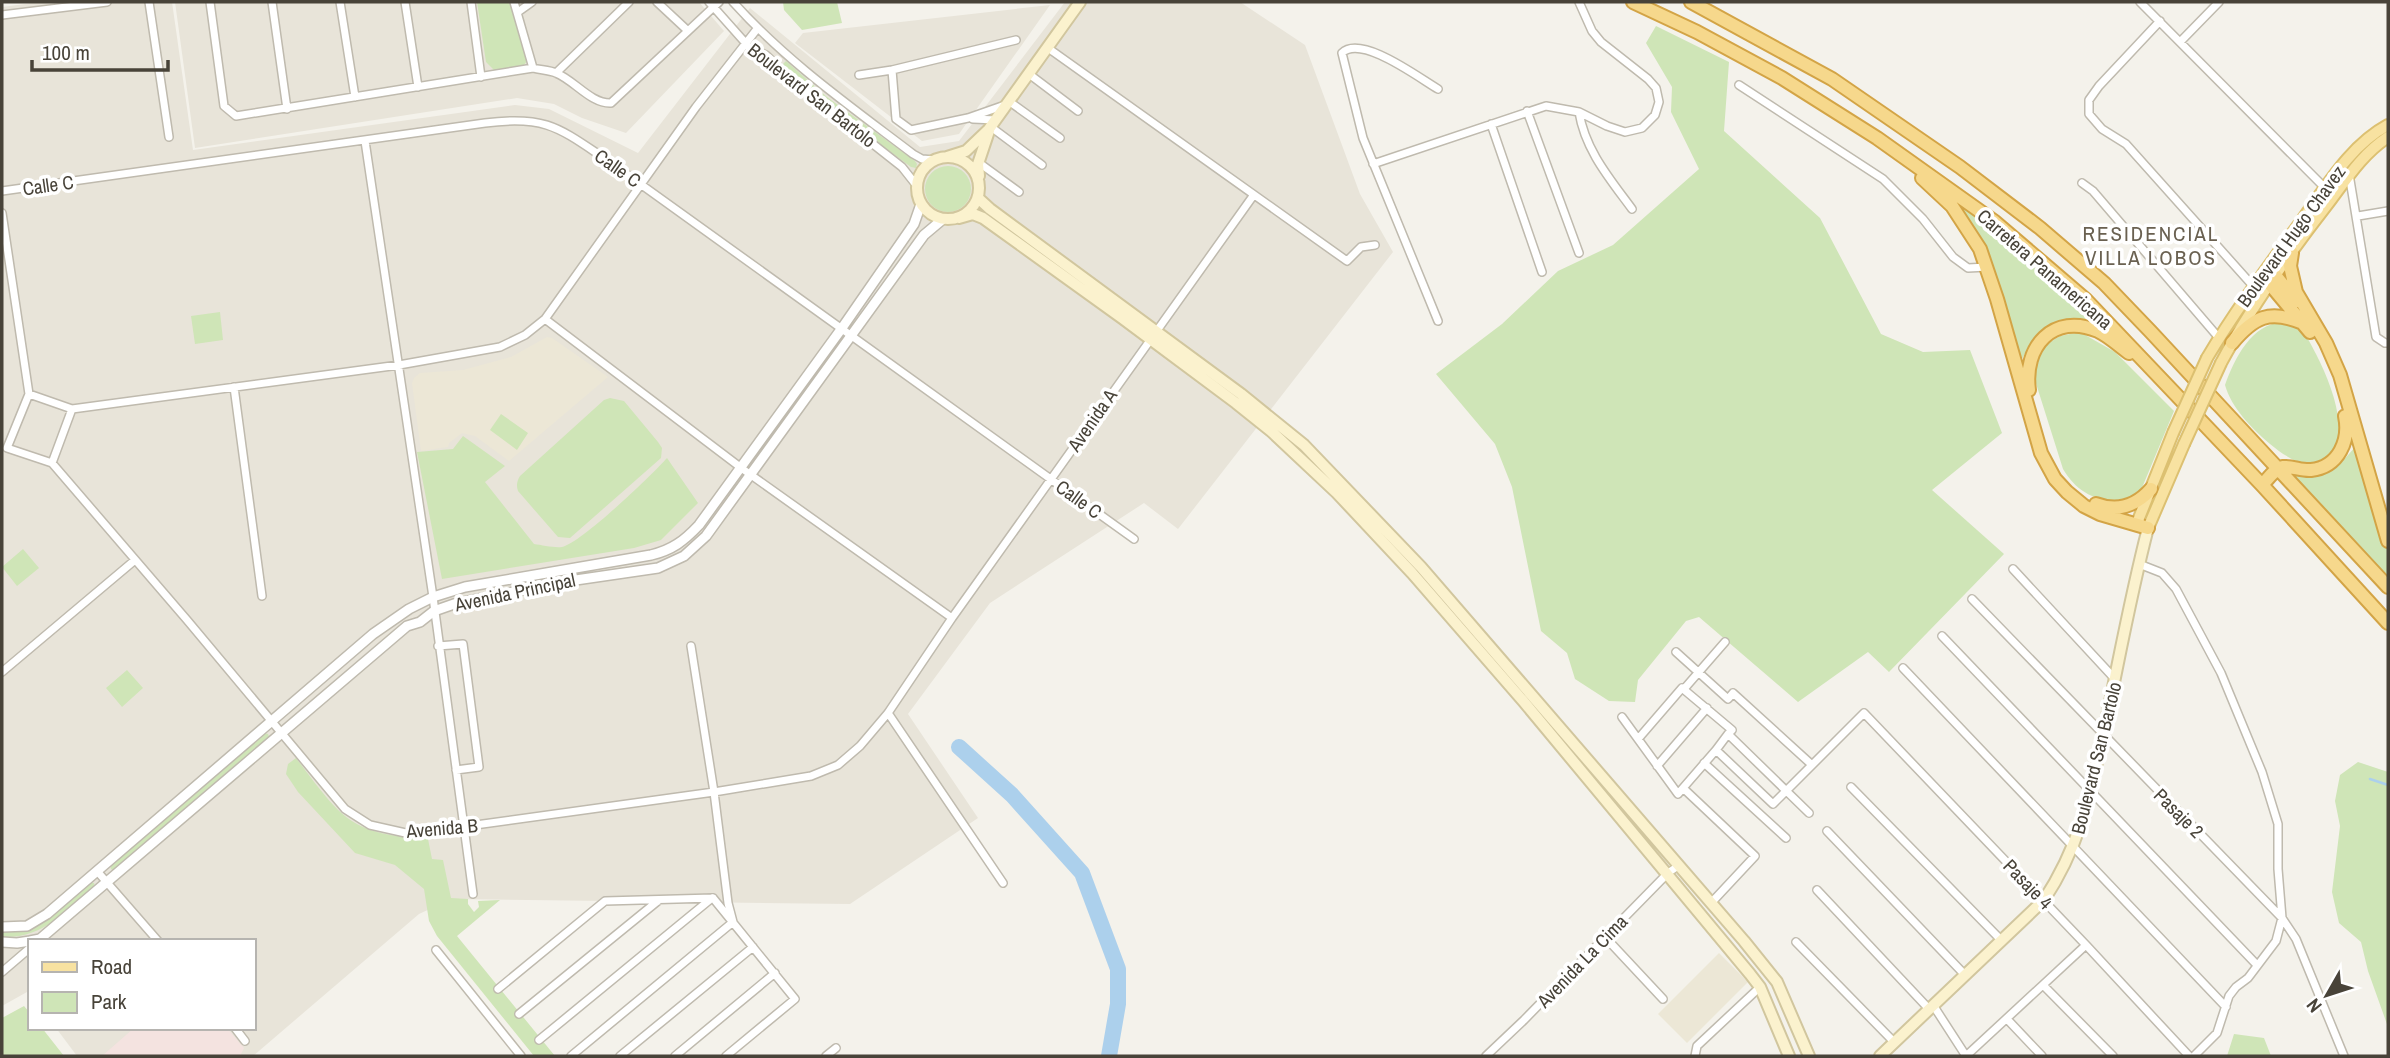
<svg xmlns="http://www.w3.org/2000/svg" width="2390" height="1058" font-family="'Archivo Narrow',sans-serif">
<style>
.residential{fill:#e8e4d9}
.education{fill:#ece7d6}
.medical{fill:#f4e3e0}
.green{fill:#cfe5b7}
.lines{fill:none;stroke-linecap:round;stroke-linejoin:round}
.stream{stroke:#acd0ec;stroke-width:2.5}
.river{stroke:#acd0ec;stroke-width:16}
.minor-casing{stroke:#bfbaae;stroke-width:10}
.tertiary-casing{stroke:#bfbaae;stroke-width:12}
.secondary-casing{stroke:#d1c69e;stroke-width:14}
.primary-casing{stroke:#dcc071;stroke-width:14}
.trunk-casing{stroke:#d3a446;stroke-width:16}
.minor{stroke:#fff;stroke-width:7}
.tertiary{stroke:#fff;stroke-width:9}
.secondary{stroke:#fbf2ce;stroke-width:10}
.primary{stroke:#f8e2a1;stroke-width:10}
.trunk{stroke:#f6d88c;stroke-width:12}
.primary-bridge-casing{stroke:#dcc071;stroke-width:14;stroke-linecap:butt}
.primary-bridge{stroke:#f8e2a1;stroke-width:10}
.labels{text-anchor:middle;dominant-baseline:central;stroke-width:7;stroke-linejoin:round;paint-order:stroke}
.street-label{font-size:19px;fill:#484339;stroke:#fff}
.neighbourhood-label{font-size:21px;letter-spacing:2px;fill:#6a6151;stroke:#fff}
</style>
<rect width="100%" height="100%" fill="#f4f2eb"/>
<!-- residential -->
<path class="residential" d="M40,2h132l21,148 322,-45 34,4 89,44 112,-145 170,139 39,-6 106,-139h175l65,43 55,149 33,58 -215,277 -34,-26 -154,100 -82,111 70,104 -128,86 -399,-5 -32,15 -166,142h-176l-21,-28h198v-87h-224v54l-3,-3 -25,14v-999z
M175,2h524l25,29 -98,102 -44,-15 -28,-14 -37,-6 -322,50z
M1050,5l-91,129 -37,7 -127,-98 8,-10z"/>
<!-- education -->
<path class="education" d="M547,337l5,1 56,39 -99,84 -34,-25 -13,-3 -13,10 -1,4 -27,4 -9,-68 2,-5 6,-5 43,-3 48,-13z
M1719,953l29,29 -61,61 -29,-29z"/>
<!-- medical -->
<path class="medical" d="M134,1028h93l17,20 -4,8h-138z"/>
<!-- green -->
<path class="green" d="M477,2h34l17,58 -5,6 -28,5 -9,-9z
M783,2h54l5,21 -40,7 -18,-20z
M1656,26l73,36 -5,69 96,87 61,116 42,18 47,-2 32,83 -70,57 72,64 -115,118 -21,-20 -70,50 -99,-85 -13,4 -48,59 -3,22 -26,-1 -34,-22 -8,-26 -26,-22 -29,-144 -17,-43 -59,-70 66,-50 56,-53 55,-26 86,-76 -28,-57 1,-25 -26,-44z
M786,61l41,36 88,64 2,3 -1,4 -5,-1 -88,-65 -38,-33 -2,-5z
M925 189a23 23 0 1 1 46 0a23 23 0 1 1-46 0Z
M1956,199l145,127c-38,-8 -60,-4 -79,33l-33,-101 -9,-20z
M220,312l3,28 -28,4 -4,-28z
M2283,322c5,2 11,3 15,6 9,6 13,17 18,26 11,22 21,46 23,71 1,9 -1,19 -6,26 -17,26 -45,8 -63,-7 -18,-15 -39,-37 -45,-59 10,-27 26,-61 58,-63z
M2080,332l35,20 59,59 -35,84c-31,12 -59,3 -76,-26l-30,-95 5,-18 9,-12 13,-8z
M610,398l14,3 34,41 4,6 -1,10 -91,80 -12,-1 -40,-46c-2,-6 -1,-10 2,-15l84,-76z
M501,414l27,19 -11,17 -27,-20z
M463,436l42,30 -20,16 49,62c8,1 20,4 28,3 19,-4 90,-72 105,-89l31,45 -37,37 -27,8 -192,31 -25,-127 36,-3z
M2355,447l26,87 7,15v32l-95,-106c34,6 42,-5 62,-28z
M23,549l16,19 -22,18 -15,-19z
M127,670l16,18 -21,19 -16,-19z
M264,733l4,1 2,5 -156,132 -3,-2 -1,-4z
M296,758c46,60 52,76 132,81l4,20 11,1 8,38 17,1v5l6,8 5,-5 -1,-6 22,-1 -43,36 98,120h-21l-97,-120 -8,-15 -5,-32 -29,-24 -40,-12 -57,-61 -12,-18 2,-10z
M2358,762l30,10v255l-20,-56 -7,-29 -22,-19 -7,-31 8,-66 -5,-25 5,-26z
M88,883h6l1,4c-28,24 -53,52 -93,50v-6c37,3 61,-26 86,-48z
M24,1006l6,7v15h12l22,28h-62v-38z
M2234,1034l30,4 7,18h-44z"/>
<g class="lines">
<!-- stream -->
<path class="stream" d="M2370,779l18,6"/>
<!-- river -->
<path class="river" d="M959,747l53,48 70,78 36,96v35l-9,52"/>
<defs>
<path id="minor" d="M149,2l20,135
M210,2l14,104 12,10 297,-48c7,2 16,2 23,5 18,7 35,31 55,30l108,-101
M272,2l15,107
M340,2l15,95
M405,2l13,85
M471,2l10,75
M514,2l19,66
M657,2l30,28
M709,2l41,46 16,7 26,25 110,87 15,19
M733,2c53,59 117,104 180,152l9,5 12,1
M2140,2l188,189
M518,12l14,-10
M2,15l105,-13
M2160,21l-61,65 -10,14v14l13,15 24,15 127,142
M2180,42l39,-40
M1048,48l299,213 14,-14 14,-2
M892,70l4,49 15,11 57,-12 37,-13
M556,73l73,-71
M1029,74l49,37
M859,75l33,-5 124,-30
M1739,85l144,94 40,40 30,38 15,11 19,-1
M1010,102l50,36
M1527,111l52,142
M1579,112c6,38 31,67 53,97
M973,119l23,1
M1491,124l51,148
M991,127l51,38
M365,141l68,456 40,297
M978,162l41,30
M1373,164l173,-58 33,6 28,14 18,6 17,-4 13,-13 4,-13 -3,-14 -8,-9 -47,-37 -9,-11 -13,-29
M2349,174l27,163 9,6h3
M2082,183l11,8 126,147
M2,191l483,-68c61,-8 74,5 122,37l527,379
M2,213l27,181
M2358,216l30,-5
M545,319l199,151 208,148
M1438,321l-75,-183 -21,-85c19,-19 77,25 96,36
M234,387l28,209
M29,394l43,15 -20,54 -45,-15z
M72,409l327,-44 101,-18 25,-12 20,-16 151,-212 61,-78
M52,463l135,157 158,189 25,16 40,9 304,-42 97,-16 27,-11 22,-19 28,-33 64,-95 301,-422
M2139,564l23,9 14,16 45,84 41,99 16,52v45l4,49 -6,23 -28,37 -12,9 -7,9 -12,37 -23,23
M2013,569l102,110
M1972,599l310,319 14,21 48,117
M1942,636l315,329
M438,646l25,-2 16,123 -23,3
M1676,652l52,47 5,-6 78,71
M1903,668l323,339
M2,672l133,-112
M1684,689l41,-47
M888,713l115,170
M1622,717l56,77 5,-6
M1638,739l44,-51 50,42 -4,4
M1716,750l12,-16 81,79
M1704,763l82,75
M1657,766l50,-58
M1851,787l150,153
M1827,831l138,144
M97,871l61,70
M1817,890l112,119
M713,898l82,101 -69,57
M1712,902l43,-46 -72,-68 33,-38 57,54 91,-91 222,232 103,111
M1605,937l58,62
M1796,942l98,100
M436,950l85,106
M2,972l28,-24
M2043,985l70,71
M498,989l107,-88 108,-3
M1933,1005l33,51
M519,1014l140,-114
M2007,1019l35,37
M235,1028l10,13
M539,1040l173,-142
M571,1056l162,-134 -5,-19 -14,-111 -23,-146
M620,1056l133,-109
M675,1056l100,-83
M826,1056l10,-8
M1486,1056l38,-36 144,-147 10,-7
M1695,1056l2,-10 63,-59
M1966,1056l120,-111"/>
<path id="tertiary" d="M2,927l25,-1 20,-12 326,-280 36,-25 24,-12 32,-10 186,-32c21,-5 33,-14 48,-30l143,-197 72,-104 7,-20
M30,941l10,-2 367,-313 13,-4 14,-11 20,-7 108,-22 96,-14 26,-12 22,-20 218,-301 19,-16
M2,942l15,1 13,-2"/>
<path id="secondary" d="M917 188a31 31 0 1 1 62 0a31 31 0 1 1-62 0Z
M947,157l19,-6 23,-22 91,-127
M979,176l-1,-12 11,-33
M978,198l12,11 251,185 63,51 117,122 323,374 33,41 32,74
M959,218l14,-4 10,4 139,100 114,85 35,28 66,62 75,80 112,129 226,272 10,13 29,69
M1880,1056l164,-156c38,-58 46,-107 61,-174 14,-66 26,-133 43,-198"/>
<path id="primary" d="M2207,358c28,-47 60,-90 92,-134 26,-35 50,-78 89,-99
M2221,363c30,-56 67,-108 106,-158 19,-25 34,-50 61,-68
M2138,525l1,-7 34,-85
M2148,528l36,-84"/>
<path id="trunk" d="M1633,2l64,30 85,46 95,60 118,84 90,77 177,186 126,138
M1691,2l141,77 128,88 80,61 64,55 47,49 237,255
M1922,178l30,28 28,43 17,50 44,154 14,26 12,13 17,14 16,8 48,14
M2292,253l-2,13 6,26 30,51 14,32 48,166
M2275,275l21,26
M2269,283l41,49
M2232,343c22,-26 37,-34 71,-20
M2029,390c-6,-43 24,-78 69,-59 11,5 21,15 31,22
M2262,485c6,-6 13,-17 21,-18 9,-1 19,4 28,3 28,-3 39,-30 34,-54
M2096,504c21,8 40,2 55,-15"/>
</defs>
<!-- minor casing -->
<use href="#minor" class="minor-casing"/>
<!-- tertiary casing -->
<use href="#tertiary" class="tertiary-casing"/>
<!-- secondary casing -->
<use href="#secondary" class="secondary-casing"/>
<!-- primary casing -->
<use href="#primary" class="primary-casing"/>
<!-- trunk casing -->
<use href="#trunk" class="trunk-casing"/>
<!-- minor -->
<use href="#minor" class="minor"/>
<!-- tertiary -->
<use href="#tertiary" class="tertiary"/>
<!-- secondary -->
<use href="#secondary" class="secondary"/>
<!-- primary -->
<use href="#primary" class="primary"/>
<!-- trunk -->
<use href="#trunk" class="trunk"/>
<defs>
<path id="primary-bridge" d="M2173,433l34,-75
M2184,444l37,-81"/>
</defs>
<!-- primary-bridge casing -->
<use href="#primary-bridge" class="primary-bridge-casing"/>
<!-- primary-bridge -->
<use href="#primary-bridge" class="primary-bridge"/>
</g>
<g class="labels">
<!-- street labels -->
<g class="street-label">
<text transform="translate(812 95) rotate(38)">Boulevard San Bartolo</text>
<text transform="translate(618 168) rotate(35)">Calle C</text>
<text transform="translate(48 185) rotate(-8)">Calle C</text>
<text transform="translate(2291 236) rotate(-54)">Boulevard Hugo Chavez</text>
<text transform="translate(2045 269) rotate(41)">Carretera Panamericana</text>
<text transform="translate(1092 420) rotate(-55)">Avenida A</text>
<text transform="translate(1079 499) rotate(36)">Calle C</text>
<text transform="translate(515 592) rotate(-12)">Avenida Principal</text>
<text transform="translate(2096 758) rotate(-76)">Boulevard San Bartolo</text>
<text transform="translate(2179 813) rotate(45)">Pasaje 2</text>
<text transform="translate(442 828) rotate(-5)">Avenida B</text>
<text transform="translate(2028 884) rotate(46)">Pasaje 4</text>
<text transform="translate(1582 961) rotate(-46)">Avenida La Cima</text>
</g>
<!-- neighbourhood labels -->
<g class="neighbourhood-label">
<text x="2151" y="233">RESIDENCIAL<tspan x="2151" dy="24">VILLA LOBOS</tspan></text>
</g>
</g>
<!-- border -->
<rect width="2390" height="1058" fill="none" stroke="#484339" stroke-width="7"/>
<!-- legend -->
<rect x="28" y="939" width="228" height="91" fill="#ffffff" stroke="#b6b4b0" stroke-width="2"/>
<rect x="42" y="962" width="35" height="10" fill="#f8e2a1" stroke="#b6b4b0" stroke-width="2"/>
<text x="91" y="974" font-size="21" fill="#484339">Road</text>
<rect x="42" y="992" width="35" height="21" fill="#cfe5b7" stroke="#b6b4b0" stroke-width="2"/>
<text x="91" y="1009" font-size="21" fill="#484339">Park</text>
<!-- north arrow -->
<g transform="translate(2327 995) rotate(231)" stroke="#ffffff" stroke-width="5" paint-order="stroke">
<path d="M0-5L12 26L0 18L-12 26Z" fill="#484339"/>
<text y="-10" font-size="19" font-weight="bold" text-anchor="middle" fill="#484339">N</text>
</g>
<!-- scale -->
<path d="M32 60v10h136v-10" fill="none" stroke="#484339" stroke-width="3.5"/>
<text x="42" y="60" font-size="21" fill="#484339" stroke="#ffffff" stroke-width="5" paint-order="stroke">100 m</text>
</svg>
